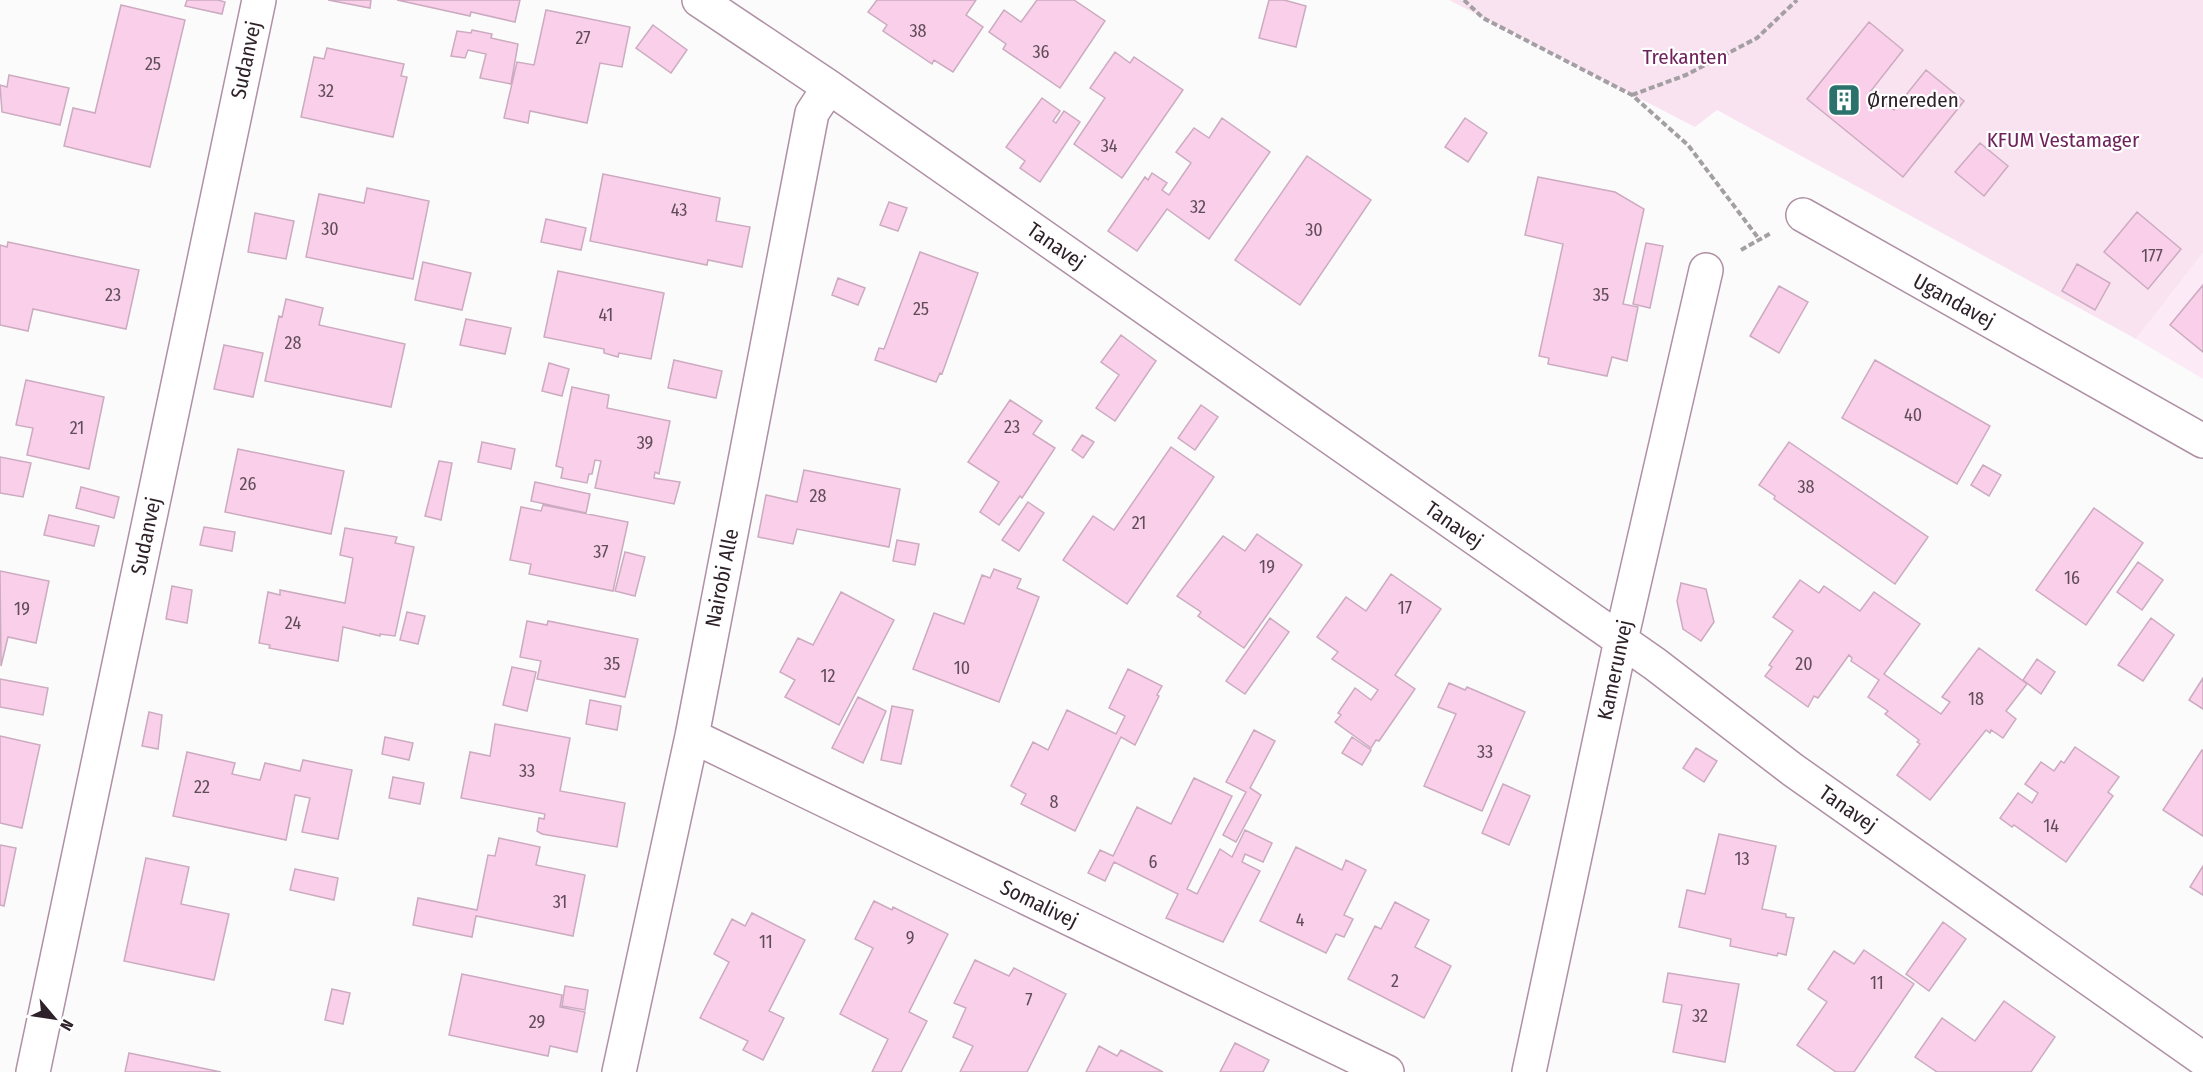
<svg xmlns="http://www.w3.org/2000/svg" width="2203" height="1072" font-family="'Fira Sans Condensed',sans-serif">
<style>
.built{fill:#fcebf6}
.green{fill:#f9e3f1}
.building{fill:#f9cfea;stroke:#ccabc0;stroke-width:1.5}
.lines{fill:none;stroke-linecap:round;stroke-linejoin:round}
.street-casing{stroke:#af90a4;stroke-width:36}
.path{stroke:#a49fa2;stroke-width:4;stroke-dasharray:6 3;stroke-linecap:butt}
.street{stroke:#fff;stroke-width:33}
.labels{text-anchor:middle;dominant-baseline:central;stroke-width:4.5;stroke-linejoin:round;paint-order:stroke}
.number-label{font-size:18px;fill:#614c59}
.park-label{font-size:21px;fill:#6f225b;stroke:#fff}
.street-label{font-size:21px;fill:#2e2129;stroke:#fff}
.poi-label{font-size:21px;fill:#2e2129;stroke:#fff;text-anchor:start}
</style>
<rect width="100%" height="100%" fill="#fbfbfb"/>
<!-- built -->
<path class="built" d="M2203,253v126l-67,-40z"/>
<!-- green -->
<path class="green" d="M1449,0h754v253l-67,86 -419,-229 -22,17z"/>
<!-- building -->
<path class="building" d="M187,0h31l7,2 -3,12 -37,-8z
M328,0h43l-1,8z
M397,0h123l-5,22 -44,-10 -1,4z
M877,0h99l-10,15 17,12 -30,45 -19,-12 -2,4 -49,-33 4,-6 -19,-13z
M1037,0h37l31,21 -45,67 -57,-39 3,-5 -17,-12 15,-22 17,12z
M1269,0h15l22,6 -10,41 -37,-9z
M121,5l64,15 -35,147 -86,-21 9,-38 22,5z
M546,10l84,17 -8,40 -22,-4 -13,60 -57,-12 -2,12 -24,-5 13,-56 17,3z
M1869,22l34,28 -33,42 24,18 32,-40 38,31 -61,76 -96,-78z
M653,25l34,25 -16,23 -35,-25z
M472,30l20,4 -1,4 27,6 -7,40 -31,-6 6,-24 -18,-4 -3,8 -14,-2 6,-25 14,2z
M327,48l77,16 -3,12 6,1 -14,60 -92,-20 13,-60 10,2z
M1115,52l15,11 4,-6 49,33 -61,88 -48,-34 31,-46 -15,-10z
M9,75l60,13 -9,37 -58,-13 -2,-27 7,2z
M1042,98l18,13 -7,10 3,2 8,-12 16,11 -40,60 -20,-14 5,-7 -19,-14z
M1222,118l48,34 -61,87 -42,-30 -30,42 -29,-20 37,-54 3,3 4,-7 15,10 -5,7 7,5 22,-32 -15,-11 18,-24 15,10z
M1465,118l22,15 -19,29 -23,-15z
M1980,143l28,23 -24,30 -29,-24z
M1307,156l64,44 -71,105 -65,-45z
M603,174l117,24 -4,23 34,6 -8,40 -34,-7 -1,5 -117,-24z
M1538,177l77,15 29,17 -21,95 15,3 -11,54 -15,-4 -5,19 -59,-12 1,-6 -10,-2 24,-112 -38,-9z
M367,188l62,13 -16,78 -107,-22 13,-63 45,9z
M889,202l18,6 -9,23 -18,-6z
M2137,212l44,37 -33,40 -44,-37z
M255,213l39,8 -8,38 -38,-7z
M546,219l40,9 -5,22 -40,-8z
M8,242l131,28 -13,59 -93,-20 -5,22 -28,-6v-80l7,2z
M1646,243l17,3 -13,62 -17,-4z
M920,252l58,21 -36,101 -2,-1 -4,9 -61,-22 4,-12 5,1z
M423,262l48,11 -9,37 -47,-10z
M2077,264l33,19 -15,27 -33,-19z
M558,271l106,22 -13,66 -32,-6 -1,4 -14,-4v-4l-60,-12z
M838,278l27,10 -7,17 -26,-10z
M2203,285v67l-33,-27z
M1779,286l29,16 -29,51 -29,-17z
M286,299l37,9 -4,17 86,19 -14,63 -126,-26 14,-65 3,1z
M466,319l45,9 -6,26 -45,-9z
M1121,335l35,26 -41,60 -19,-13 23,-33 -18,-13z
M224,345l39,8 -10,44 -39,-8z
M674,360l48,11 -6,27 -48,-10z
M1875,360l115,66 -33,58 -115,-66z
M549,363l20,6 -7,27 -20,-5z
M26,380l78,17 -15,72 -62,-14 6,-27 -17,-3z
M572,387l37,8 -2,13 63,13 -11,53 -4,-2 -1,6 26,4 -6,22 -79,-16 6,-27 -6,-1 -3,14h-3l-2,9 -26,-5 2,-10 -7,-2z
M1010,400l32,21 -9,13 22,14 -33,50 -2,-2 -21,29 -19,-13 19,-30 -31,-20z
M1201,405l17,12 -23,33 -17,-12z
M1082,435l12,7 -11,16 -11,-8z
M482,442l33,7 -4,20 -33,-7z
M1789,442l139,95 -33,47 -121,-85 1,-3 -16,-11z
M1171,447l43,30 -87,127 -64,-44 30,-44 21,14z
M238,449l106,22 -13,63 -106,-22z
M0,457l31,6 -8,34 -23,-4z
M439,461l13,2 -11,57 -16,-4z
M1983,465l18,10 -12,21 -18,-11z
M804,470l96,19 -11,58 -92,-18 -4,15 -35,-7 8,-42 31,7z
M535,482l55,12 -4,19 -55,-12z
M81,487l38,10 -5,21 -38,-10z
M1028,502l16,11 -25,38 -17,-11z
M543,505l85,17 -15,69 -84,-17 2,-10 -21,-4 11,-53 20,4z
M2094,508l49,35 -57,82 -50,-35z
M49,515l50,11 -5,20 -50,-11z
M204,527l31,5 -3,19 -32,-6z
M345,528l52,9 -2,6 19,4 -19,89 -15,-2v2l-37,-9 -5,34 -69,-13 1,-3 -11,-2 9,-51 12,3v-5l65,13 8,-45 -13,-3z
M1257,534l45,31 -58,83 -46,-32 3,-4 -24,-16 46,-60 22,15z
M897,540l22,4 -4,21 -22,-4z
M625,552l20,5 -10,39 -20,-5z
M2138,562l25,18 -21,30 -25,-18z
M994,569l27,10 -4,9 22,9 -40,105 -86,-33 21,-56 30,11 18,-49 8,3z
M0,571l49,10 -13,62 -28,-6 -7,29z
M1391,574l50,35 -46,66 20,14 -36,52 -3,-1 -5,8 -36,-26 6,-7 -3,-2 17,-25 16,12 7,-10 -46,-31 6,-7 -21,-15 29,-40 20,14z
M1800,580l19,13 5,-7 36,25 14,-19 46,32 -36,50 57,40 9,-12 -8,-5 37,-49 48,36 -21,27 10,8 -13,19 -12,-8 -1,3 -4,-3 -56,70 -33,-25 23,-31 -3,-2 2,-2 -34,-26 3,-3 -20,-14 11,-17 -28,-19 1,-3 -3,-3 -31,43 -4,-2 -6,11 -43,-31 7,-9 -3,-2 24,-34 -20,-14z
M1681,583l25,6 8,33 -13,19 -18,-12 -6,-28z
M172,586l20,4 -5,33 -21,-4z
M841,592l53,28 -55,105 -54,-28 10,-17 -15,-8 18,-34 15,7z
M407,612l18,4 -7,28 -18,-4z
M1270,618l19,14 -44,62 -19,-13z
M2151,618l23,17 -31,46 -25,-16z
M527,621l20,4 1,-4 90,18 -13,58 -88,-18 4,-18 -21,-4z
M2037,659l18,13 -14,22 -18,-14z
M512,667l24,5 -9,39 -24,-6z
M1128,669l34,17 -5,9 2,1 -24,49 -14,-8 -46,94 -54,-27 5,-10 -15,-8 22,-44 15,8 19,-40 49,24 9,-18 -16,-8z
M2203,678v31l-14,-9z
M0,679l48,9 -5,27 -43,-8z
M1449,683l16,7 2,-3 58,25 -43,99 -58,-25 32,-72 -18,-7z
M858,697l28,14 -23,52 -31,-15z
M590,700l31,6 -4,24 -31,-6z
M892,706l21,4 -12,54 -20,-4z
M149,712l13,3 -4,34 -16,-3z
M495,724l75,14 -10,53 65,12 -8,44 -75,-13 -5,-3 2,-13 5,1 1,-5 -84,-16 9,-46 20,4z
M1254,730l21,11 -25,47 11,7 -25,47 -13,-7 23,-43 -20,-10z
M0,736l40,9 -18,83 -22,-5z
M385,737l28,6 -4,17 -27,-6z
M1352,737l19,13 -9,15 -20,-12z
M2075,747l44,30 -11,15 5,4 -47,66 -52,-37 -2,2 -12,-9 18,-25 14,10 6,-10 -13,-9 16,-22 13,9 7,-10 3,2z
M1696,748l21,13 -13,21 -21,-14z
M2202,750l1,1v85l-40,-26z
M187,752l48,11 -3,11 28,6 5,-17 35,8 3,-11 49,10 -14,69 -36,-7 8,-34 -15,-3 -9,45 -113,-24z
M393,777l31,6 -4,21 -31,-6z
M1194,778l38,18 -45,93 10,5 23,-45 12,8 13,-27 27,13 -9,19 -18,-8 -3,8 18,9 -37,71 -57,-24 12,-24 -64,-32 -9,19 -17,-8 12,-23 13,6 24,-49 34,17z
M1503,784l27,12 -21,49 -27,-12z
M1719,834l57,12 -14,63 24,5v3l8,1 -8,37 -8,-2 -1,3 -47,-10 1,-7 -52,-12 8,-37 18,4z
M499,838l41,9 -4,18 49,10 -12,61 -97,-20 -4,21 -59,-12 5,-27 59,12 11,-55 7,1z
M0,845l16,3 -12,58 -4,-1z
M1296,847l46,23 4,-10 20,10 -22,45 9,4 -9,18 -8,-3 -10,19 -66,-32z
M146,858l43,9 -8,37 48,10 -15,66 -90,-19z
M2203,866v29l-13,-8z
M295,869l43,9 -4,22 -44,-10z
M874,901l18,9 1,-3 55,27 -39,78 18,9 -26,51h-29l16,-33 -48,-25 33,-66 -18,-9z
M1395,902l34,18 -14,27 36,19 -27,52 -76,-39 27,-53 6,3z
M752,913l53,27 -36,71 15,7 -21,42 -20,-10 5,-9 -48,-23 29,-56 -15,-8 18,-35 13,7z
M1943,922l23,17 -37,52 -23,-17z
M1864,950l50,34 -60,88h-18l-39,-27 30,-43 -19,-13 26,-38 20,13z
M975,960l34,16 5,-8 52,26 -39,78h-67l13,-26 -20,-9 13,-29 -12,-5z
M1668,973l71,11 -14,78 -52,-10 9,-47 -19,-3z
M462,974l100,21 -2,12 25,5 -8,40 -27,-6 -2,10 -99,-21z
M565,986l23,4 -3,20 -23,-4z
M332,989l18,4 -7,31 -18,-4z
M2004,1001l51,36 -24,35h-94l-22,-15 27,-39 33,23z
M1235,1043l34,17 -6,12h-43z
M1099,1046l18,10 4,-6 42,22h-77z
M129,1053l92,19h-96z"/>
<g class="lines">
<defs>
<path id="street" d="M699,0l130,87 826,577 138,106 410,289
M1803,215l400,226
M692,736l695,336
M33,1072l226,-1072
M619,1072l73,-336 120,-623 17,-26
M1529,1072l92,-432 85,-370"/>
</defs>
<!-- street casing -->
<use href="#street" class="street-casing"/>
<!-- path -->
<path class="path" d="M1464,0l19,18 149,77 56,50 71,94
M1632,95l54,-20 71,-37 40,-38
M1741,250l30,-17"/>
<!-- street -->
<use href="#street" class="street"/>
</g>
<!-- icons -->
<defs>
<symbol id="building-square" viewBox="-11 -11 22 22"><rect x="-9" y="-9" width="18" height="18" rx="4" fill="#2a726b" stroke="#fff"/><path d="M-4-6H4V6H1V3H-1V6H-4ZM-2.5-4.3h1.7v1.8h-1.7ZM.8-4.3h1.7v1.8H.8ZM-2.5-1h1.7V.8h-1.7ZM.8-1h1.7V.8H.8Z" fill="#fff"/></symbol>
</defs>
<g fill-rule="evenodd">
<use href="#building-square" x="1825" y="81" width="38" height="38"/>
</g>
<g class="labels">
<!-- number labels -->
<g class="number-label">
<text x="918" y="31">38</text>
<text x="583" y="38">27</text>
<text x="1041" y="52">36</text>
<text x="153" y="64">25</text>
<text x="326" y="91">32</text>
<text x="1109" y="146">34</text>
<text x="1198" y="207">32</text>
<text x="679" y="210">43</text>
<text x="330" y="229">30</text>
<text x="1314" y="230">30</text>
<text x="2152" y="256">177</text>
<text x="113" y="295">23</text>
<text x="1601" y="295">35</text>
<text x="921" y="309">25</text>
<text x="606" y="315">41</text>
<text x="293" y="343">28</text>
<text x="1913" y="415">40</text>
<text x="1012" y="427">23</text>
<text x="77" y="428">21</text>
<text x="645" y="443">39</text>
<text x="248" y="484">26</text>
<text x="1806" y="487">38</text>
<text x="818" y="496">28</text>
<text x="1139" y="523">21</text>
<text x="601" y="552">37</text>
<text x="1267" y="567">19</text>
<text x="2072" y="578">16</text>
<text x="1405" y="608">17</text>
<text x="22" y="609">19</text>
<text x="293" y="623">24</text>
<text x="612" y="664">35</text>
<text x="1804" y="664">20</text>
<text x="962" y="668">10</text>
<text x="828" y="676">12</text>
<text x="1976" y="699">18</text>
<text x="1485" y="752">33</text>
<text x="527" y="771">33</text>
<text x="202" y="787">22</text>
<text x="1054" y="802">8</text>
<text x="2051" y="826">14</text>
<text x="1742" y="859">13</text>
<text x="1153" y="862">6</text>
<text x="560" y="902">31</text>
<text x="1300" y="920">4</text>
<text x="910" y="938">9</text>
<text x="766" y="942">11</text>
<text x="1395" y="981">2</text>
<text x="1877" y="983">11</text>
<text x="1029" y="1000">7</text>
<text x="1700" y="1016">32</text>
<text x="537" y="1022">29</text>
</g>
<!-- park labels -->
<g class="park-label">
<text x="1685" y="57">Trekanten</text>
<text x="2063" y="140">KFUM Vestamager</text>
</g>
<!-- street labels -->
<g class="street-label">
<text transform="translate(246 60) rotate(-78)">Sudanvej</text>
<text transform="translate(1056 246) rotate(35)">Tanavej</text>
<text transform="translate(1954 301) rotate(29)">Ugandavej</text>
<text transform="translate(1454 525) rotate(35)">Tanavej</text>
<text transform="translate(146 536) rotate(-78)">Sudanvej</text>
<text transform="translate(722 578) rotate(-79)">Nairobi Alle</text>
<text transform="translate(1615 670) rotate(-78)">Kamerunvej</text>
<text transform="translate(1848 809) rotate(35)">Tanavej</text>
<text transform="translate(1039 904) rotate(26)">Somalivej</text>
</g>
<!-- poi labels -->
<g class="poi-label">
<text x="1867" y="100">Ørnereden</text>
</g>
</g>
<!-- north arrow -->
<g transform="translate(54 1018) rotate(119)" stroke="#ffffff" stroke-width="4.5" paint-order="stroke">
<path d="M0-4.5L10 22L0 15L-10 22Z" fill="#2e2129"/>
<text y="-9" font-size="16" font-weight="bold" text-anchor="middle" fill="#2e2129">N</text>
</g>
</svg>
